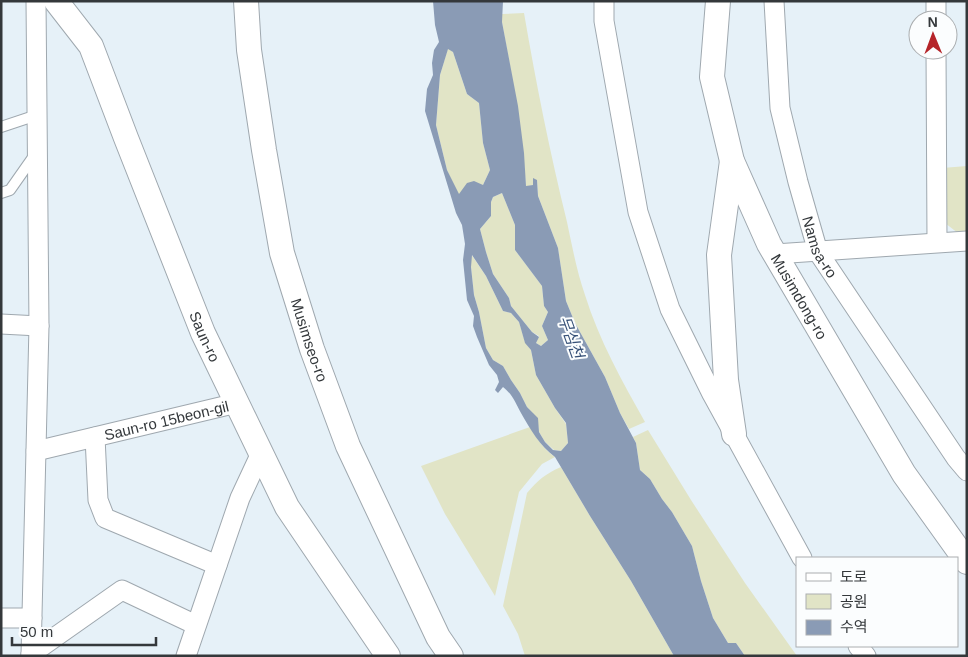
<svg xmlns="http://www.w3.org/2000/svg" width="968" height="657" font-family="Arial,'Noto Sans KR',sans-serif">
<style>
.green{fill:#e1e4c6}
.water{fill:#8a9bb5;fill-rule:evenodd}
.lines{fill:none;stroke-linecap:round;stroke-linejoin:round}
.service-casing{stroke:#9fa8af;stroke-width:12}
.minor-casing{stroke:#9fa8af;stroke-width:21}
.tertiary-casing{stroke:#9fa8af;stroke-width:26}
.service{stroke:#fff;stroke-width:10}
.minor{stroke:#fff;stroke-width:19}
.tertiary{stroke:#fff;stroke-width:24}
.labels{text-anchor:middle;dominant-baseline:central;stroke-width:4;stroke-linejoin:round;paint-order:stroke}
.street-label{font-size:15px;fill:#34383b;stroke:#fbfdfe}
.water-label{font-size:16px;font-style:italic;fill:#365077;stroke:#fbfdfe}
</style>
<rect width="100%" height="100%" fill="#e6f1f8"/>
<!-- green -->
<path class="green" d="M524,13c12,70 26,140 43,209 5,24 10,50 18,73 14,45 37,86 60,127l-16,7 -9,-16 -15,-36 -30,-54 -9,-22 -8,-53 -20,-52 -1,-16 -4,5 -7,2c-4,-56 -14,-110 -24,-165v-8z
M448,48l5,4 14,42 12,9 4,40 7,27 -7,15 -25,10 -11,-25 -11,-45 4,-50z
M967,166v70l-4,1 -18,-14 -3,-55z
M502,193l13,32v25l27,36 2,20 4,6 -6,14 6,14 -7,6 -5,-3 3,-7 -7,-4 -21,-26 -2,-8 -16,-24 -7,-22 -6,-23 11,-13v-14l2,-5z
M471,254l15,22 17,35 8,2 8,9 6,20 6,8 5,25 19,33 11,16 2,19 -7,8 -7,-1 -9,-8 -6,-10 -2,-14 -10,-11 -7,-14 -9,-13 -8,-14 -10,-6 -7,-12 -7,-36 -5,-17 -3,-28z
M530,427c7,12 14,22 25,30l-13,7 -23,28 -24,104 -50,-82 -24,-48z
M648,430l43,70 54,83 52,73h-52l-9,-13h-8l-15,-25 -12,-37 -9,-35 -20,-34 -10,-13 -12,-20 -10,-9 -4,-27 -3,-6z
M561,467l29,49 41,65 43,75h-149l-7,-22 -15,-28 24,-113c11,-13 18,-19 34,-26z"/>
<!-- water -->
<path class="water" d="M433,1h70l-1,21 16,84 6,47 2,33 7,-1v-7l4,2 1,16 20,52 8,53 9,22 30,54 15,36 16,30 4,27 10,9 12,20 10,13 20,34 9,35 12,37 15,25h8l9,13h-71l-43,-75 -41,-65 -35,-59c-15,-11 -25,-28 -34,-44 -6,-11 -8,-18 -18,-26l-5,6 -3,-3 4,-8 -2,-7 -8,-10 -12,-28 -4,-11 1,-10 -7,-16 -4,-40 2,-16 -3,-19 -6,-12 -31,-102 2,-22 6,-14 -1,-12 2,-13 5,-8 -4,-17zM448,49l5,3 14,42 12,9 4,40 7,27 -7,15 -9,-4 -7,2 -8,11 -12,-24 -11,-45 4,-50zM502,193l13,32v25l27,36 2,20 4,6 -6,14 6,14 -7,6 -5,-3 3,-6 -7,-5 -21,-26 -2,-8 -16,-24 -7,-22 -6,-23 11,-13v-14l2,-5zM472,255l14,21 17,35 8,2 8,9 6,21 6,7 5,25 19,33 11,15 2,20 -7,8 -8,-1 -8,-8 -6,-10 -1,-14 -11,-11 -7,-14 -9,-13 -8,-14 -10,-6 -7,-12 -7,-36 -5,-17 -3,-28z"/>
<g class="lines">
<defs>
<path id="service" d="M1,127l36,-12
M1,193l9,-3 26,-37"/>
<g id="minor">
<path d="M604,1v20l34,191 32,97 42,85 90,164"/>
<path id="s1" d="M774,1l6,107 18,74 20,70 138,206 11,13"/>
<path d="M936,1v19"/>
<path d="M936,50l1,192"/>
<path d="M775,254l192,-13"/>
<path d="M1,324l38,2"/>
<path d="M95,437l3,63 7,18 112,47"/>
<path id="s2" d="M36,451l201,-48"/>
<path d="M1,618h31"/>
<path d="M858,646l8,10"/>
<path d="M31,654l91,-64 74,35"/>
<path d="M31,656l8,-330 -3,-325"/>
<path d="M186,656l54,-158 21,-45"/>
</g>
<g id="tertiary">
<path id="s3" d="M56,1l35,45 35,92 77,195 84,174 101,149"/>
<path id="s4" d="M246,1l3,49 15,100 18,103 30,96 36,97 90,191 13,19"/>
<path id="s5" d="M718,1l-6,76 20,84 37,83 135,230 63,88"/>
<path d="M732,161l-13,94 7,125 8,54"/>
</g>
</defs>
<!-- service casing -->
<use href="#service" class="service-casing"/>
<!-- minor casing -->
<use href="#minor" class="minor-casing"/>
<!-- tertiary casing -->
<use href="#tertiary" class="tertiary-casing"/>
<!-- service -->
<use href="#service" class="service"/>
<!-- minor -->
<use href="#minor" class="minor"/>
<!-- tertiary -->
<use href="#tertiary" class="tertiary"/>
</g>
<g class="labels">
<!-- street labels -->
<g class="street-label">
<text stroke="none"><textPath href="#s1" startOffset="252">Namsa-ro</textPath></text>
<text stroke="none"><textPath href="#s5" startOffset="314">Musimdong-ro</textPath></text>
<text stroke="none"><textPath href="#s3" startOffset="369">Saun-ro</textPath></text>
<text stroke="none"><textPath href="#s4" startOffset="346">Musimseo-ro</textPath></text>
<text stroke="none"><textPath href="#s2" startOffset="134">Saun-ro 15beon-gil</textPath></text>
</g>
<!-- water labels -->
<g class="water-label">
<text transform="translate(571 337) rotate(70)">무심천</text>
</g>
</g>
<!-- border -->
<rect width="968" height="657" fill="none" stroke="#34383b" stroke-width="5"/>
<!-- legend -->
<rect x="796" y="557" width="162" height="90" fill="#fbfdfe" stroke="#abaeb0"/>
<rect x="806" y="573" width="25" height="8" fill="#ffffff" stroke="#abaeb0"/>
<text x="840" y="582" font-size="15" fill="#34383b">도로</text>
<rect x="806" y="594" width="25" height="15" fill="#e1e4c6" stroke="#abaeb0"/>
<text x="840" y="607" font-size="15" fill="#34383b">공원</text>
<rect x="806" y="620" width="25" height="15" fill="#8a9bb5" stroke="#abaeb0"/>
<text x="840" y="632" font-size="15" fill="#34383b">수역</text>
<!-- north arrow -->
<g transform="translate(933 35) rotate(359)"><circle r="24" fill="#fbfdfe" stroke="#abaeb0"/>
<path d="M0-4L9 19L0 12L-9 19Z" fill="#b52429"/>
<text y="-8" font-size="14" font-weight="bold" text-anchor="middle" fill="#34383b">N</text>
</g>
<!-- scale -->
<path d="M12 637v8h144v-8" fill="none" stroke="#34383b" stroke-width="2.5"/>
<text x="20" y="637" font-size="15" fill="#34383b" stroke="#fbfdfe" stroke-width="4" paint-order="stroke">50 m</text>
</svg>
